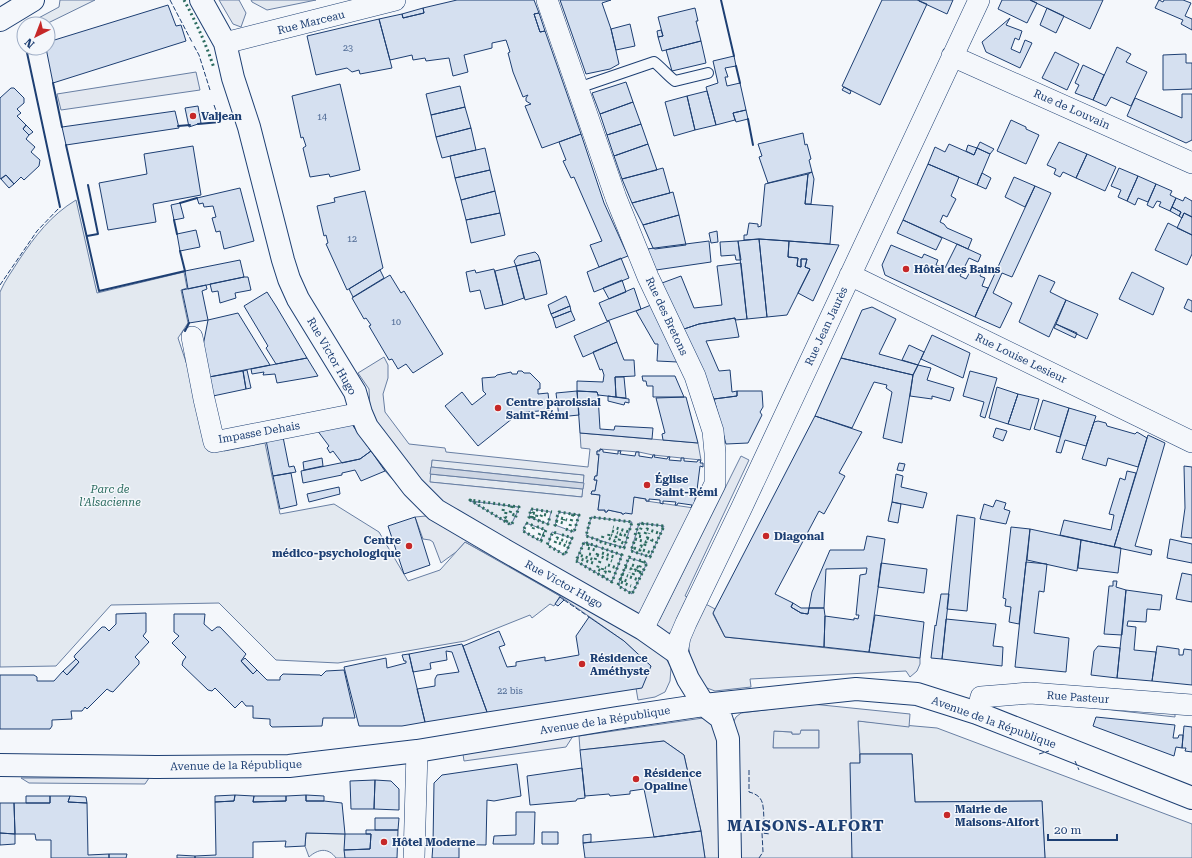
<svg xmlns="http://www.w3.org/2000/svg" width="1192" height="858" viewBox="0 0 1192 858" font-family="'Roboto Serif',serif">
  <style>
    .green { fill: #e3e9f0; stroke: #687fa3 }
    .parking { fill: #e3e8f0; stroke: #687fa3; fill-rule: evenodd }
    .water { fill: #cfd7e4; stroke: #687fa3 }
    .building { fill: #d5e0f0; stroke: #1d3f73 }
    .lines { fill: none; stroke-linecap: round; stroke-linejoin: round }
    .lane-casing { stroke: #1d3f73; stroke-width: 12 }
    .street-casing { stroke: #1d3f73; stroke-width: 22 }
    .secondary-casing { stroke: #1d3f73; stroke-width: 24 }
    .primary-casing { stroke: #1d3f73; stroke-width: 24 }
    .lane { stroke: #f4f7fb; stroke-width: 10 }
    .street { stroke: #f4f7fb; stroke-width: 21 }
    .secondary { stroke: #f4f7fb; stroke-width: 22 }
    .primary { stroke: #f4f7fb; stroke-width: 22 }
    .hedge { stroke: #2c6c60; stroke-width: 3; stroke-dasharray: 2 3; stroke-linecap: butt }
    .fence { stroke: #1d3f73; stroke-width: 1; stroke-dasharray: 5 2; stroke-linecap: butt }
    .wall { stroke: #1d3f73; stroke-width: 2 }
    .poi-dot { fill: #c62828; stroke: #f4f7fb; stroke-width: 1.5 }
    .labels { text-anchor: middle; stroke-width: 3; stroke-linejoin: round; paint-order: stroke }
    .number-label { font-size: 9px; fill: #4b6792 }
    .street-label { font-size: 11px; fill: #1d3f73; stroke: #f4f7fb }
    .poi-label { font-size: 11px; font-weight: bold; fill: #1d3f73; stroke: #f4f7fb; text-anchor: start }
    .park-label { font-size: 11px; font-style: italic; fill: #2c6c60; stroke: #f4f7fb }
    .district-label { font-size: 15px; font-weight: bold; letter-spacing: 1px; fill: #1d3f73; stroke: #f4f7fb }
  </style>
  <rect width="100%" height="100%" fill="#f4f7fb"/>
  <path class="green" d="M60 0H95L46 24H34L33 21 59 7Z
    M251 0H316L267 10 252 2Z
    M76 200 97 293 184 272 187 288 181 290 188 323 178 338 201 407 224 451 265 443 280 514 334 504 379 532 408 581 440 570 465 542 560 596 554 606 550 604 532 618 530 615 465 641 338 663 276 660 219 603 111 605 56 666 0 667V292C5 280 13 270 19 260 35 236 51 215 76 200Z
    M432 459 584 475V483L431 467Z
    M430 474 583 489 582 497 429 482Z
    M470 501 519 507 517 513 511 525Z
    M591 517 632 522 624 548 586 536Z
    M639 523 664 526 650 557 631 551Z
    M584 542 622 555 612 582 576 561Z
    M629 557 647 563 632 594 618 585Z
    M858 721 937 728 1192 824V858H1045L1042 801 915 802 912 754H860Z
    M801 730H819V748H773V731L792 732V734H799Z
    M306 833 345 834V858H336C328 847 318 849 309 857L305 846Z"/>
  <path class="parking" d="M219 0H239L246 13 241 27 233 24Z
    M196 72 200 90 61 110 57 94Z
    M384 357 388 365V378L383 394 385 412 409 444 445 448 446 452 588 467 590 449 581 448 580 433 698 443 701 460 653 455 639 452 600 449V451H597V454H599L597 476H595L594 480H597L595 491H592L591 494 600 495 598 510H605V512H607L608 510 622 513V514H624L634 497 646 499V501L694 508 642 616 445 508 378 431 370 409 369 389 358 373ZM432 460 584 475 582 497 430 482ZM471 501 519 507 517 513 511 525ZM531 509 551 512 548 524 529 517ZM559 512 579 515 574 532 555 525ZM591 517 632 522 624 548 586 536ZM526 523 545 530 540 541 523 531ZM639 523 664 526 650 557 631 551ZM552 532 572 538 565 555 548 545ZM584 542 622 555 612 582 576 561ZM629 558 647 563 632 594 618 585Z
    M351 419 405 486 662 650 671 668 670 681 665 692 655 697 638 700 636 688 651 666 624 641 560 596 500 561 465 542 456 552 441 563 433 542 430 540 423 539 415 517 426 516 385 471 351 423Z
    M741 456 749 460 685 596 690 598 672 632 667 634 656 628 655 619 659 621Z
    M702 602 715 609 713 614 725 637 920 658V664L917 671 910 677 906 671 750 679 751 687 715 691 707 688 701 682 691 664 689 649 688 638Z
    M812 704 910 714 909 727 858 721 860 763 852 858H736L732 725 736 717 741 713ZM801 730H819V748H773L774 731 792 732V734H800Z
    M1094 708 1175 711V717Z
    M703 718 717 727 723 858H705L701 831 684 755 664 741 580 750 579 736Z
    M573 736 566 747 464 761 463 754Z
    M21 778H149L145 784 29 783Z"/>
  <path class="water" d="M431 467 584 483 583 489 430 474Z"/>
  <path class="building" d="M457 0H534L539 13 534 14 540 32 545 31 581 134 542 148 525 106 531 104 526 101V98L528 95 523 97 513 72 508 53 510 52 506 40 492 43V48L464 55 468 72 453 76 449 58 426 61 425 58 413 60 412 55 390 60 379 19 402 14 403 18 424 13 423 8Z
    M560 0H611L602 3 611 29 619 64 610 69 586 74Z
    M882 0H917L927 4 880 105 842 86Z
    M919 0H953L947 14 919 1Z
    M1002 0H1030L1037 3 1027 23 998 9Z
    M1030 0H1103L1090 29Z
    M1159 0 1163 2 1164 0H1183L1191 3 1185 16 1192 19V30L1181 24 1183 20 1155 8Z
    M168 5 176 26 181 25 186 41 53 83 46 48H48V42Z
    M423 8 424 13 403 18 402 14Z
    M695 8 698 21H696L701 41 662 51 658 37 663 36 658 17Z
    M1047 8 1064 16 1056 33 1040 25Z
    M539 13 545 31 540 32 534 14Z
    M1010 18 1006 25 1022 31 1019 40 1015 38 1011 49 1020 53 1025 40 1032 43 1020 68 986 52 982 42Z
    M379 19 392 68 360 74 359 70 352 72 347 68 316 75 307 36Z
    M630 24 635 46 616 50 611 29Z
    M661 30 663 36 658 37 657 31Z
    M701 41 706 63 672 71 666 50Z
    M1117 47 1131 54 1126 62 1147 72 1131 106 1111 97 1106 106 1093 100Z
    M1055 52 1079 64 1067 90 1042 78Z
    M1186 54V63H1192V89L1163 90V55Z
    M734 56 736 66 725 68 728 77H725L727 86 740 83 746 110 733 113 735 120 716 125 706 87 718 83 713 61Z
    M1083 65 1104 75 1093 100 1075 93 1079 85 1075 83Z
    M626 82 633 102 600 114 592 93Z
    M340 84 360 170 330 177 329 174 310 177 303 148 306 146 303 137 301 138 292 96Z
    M460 86 465 107 431 115 426 94Z
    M844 87 851 91 850 94 842 90Z
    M11 88H14L24 98V103L17 109 21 113 17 116 26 125 23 129 29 135 26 139 35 147 31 152 40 160 39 166 24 180 21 177 14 184 6 175 0 179V98Z
    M707 91 716 125 695 130 687 96Z
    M1182 94H1192V140L1186 143 1127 116 1135 98 1182 118Z
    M687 96 695 130 674 136 665 102Z
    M633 102 641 124 607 135 600 114Z
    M198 106 201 123 189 127 185 108Z
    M465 107 471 128 436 137 431 115Z
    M746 110 748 119 736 122 733 113Z
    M175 111 179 128 66 145 62 127Z
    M1011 120 1026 127V129L1039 135 1026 164 997 151Z
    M641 124 648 144 614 156 607 135Z
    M26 125 33 132 29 135 23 129Z
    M471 128 476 150 442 158 436 137Z
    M803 133 805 145 807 144 811 159 809 160 812 172 768 183 759 157 762 156 758 144Z
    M581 134 604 203 628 256 599 267 590 245 602 241 574 177 571 178 563 161 566 160 559 142Z
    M980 142 994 149 990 154 977 148Z
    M1059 142 1087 154 1076 178 1063 172 1060 177 1054 174 1056 169 1047 165Z
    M648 144 657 170 622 179 614 156Z
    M949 144 974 155 977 148 990 154 977 185 928 164 935 147 945 152Z
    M968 145 977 148 974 155 966 151Z
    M193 146 201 195 153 204 156 222 108 230 99 183 147 174 144 154Z
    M485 148 490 170 455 178 450 156Z
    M1087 154 1116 167 1105 191 1076 178Z
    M928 164 959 177 951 196 956 199 947 217 943 215 940 222 944 224 947 228 972 239 968 249 903 220Z
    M663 168 670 193 632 203 622 179Z
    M1119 168 1138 176 1127 201 1118 197 1121 190 1111 186Z
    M490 170 495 191 461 200 455 178Z
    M812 172 814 179 811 204H805L808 174Z
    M982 173 991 178 986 189 977 185Z
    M808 174 805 204 833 206 830 244 759 239 744 240V235H747L749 223 758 224V227L761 226 765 184Z
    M6 175 14 184 9 188 1 179Z
    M1138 176 1156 184 1148 202 1138 198 1135 205 1127 201Z
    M1014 177 1035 186 1025 207 1005 197Z
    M1156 184 1172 191 1170 195 1176 198 1170 211 1159 206 1161 202 1157 201 1153 208 1147 205Z
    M1035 186 1051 193 1012 277 1002 273 993 293 1012 303 1000 328 975 317Z
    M240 188 254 241 224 249 220 231 216 232 212 218 216 217 213 206 204 207 203 203 199 204 197 198Z
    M365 191 383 268 347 290 326 244 328 243 326 235 324 236 317 206 335 202 334 198Z
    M495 191 500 213 466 220 461 200Z
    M673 192 679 215 643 225 632 203Z
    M1185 197 1192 201V217L1184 213 1182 218 1179 216 1181 212 1172 207 1176 198 1183 201Z
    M180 203 184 218 174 220 171 205Z
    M1172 207 1181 212 1179 216 1170 211Z
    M500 213 505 235 471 243 466 220Z
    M1184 213 1192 217V235L1177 228Z
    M679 215 686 245 655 249 653 248 643 225Z
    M903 220 942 238 936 250 897 233Z
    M1168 223 1192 235V254L1187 265 1155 250Z
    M196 230 200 247 180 251 177 234Z
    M717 231 718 242 711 243 709 233Z
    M759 239 789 241 788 257 798 258 797 266 801 267V259H807L805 267 810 269 787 315 767 317Z
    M759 239 767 317 747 319 738 241Z
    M709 241 711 262 656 270 647 249Z
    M738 241 741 260H736L735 255 721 256 720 242Z
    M789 241 839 245 813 301 798 293 810 269 805 267 807 259H801V267L797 266 798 258 788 257Z
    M957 244 981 255 978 262 969 258 960 276 966 279 972 268 981 273 980 276 985 278 982 286 988 288 975 317 885 275 882 265 891 245 922 258 924 254 938 260 936 265 945 268Z
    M535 252 538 255 540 260 516 266 514 261 518 256Z
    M621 258 629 278 594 292 587 272Z
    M240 260 244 277 188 289 185 271Z
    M540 260 547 294 525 300 516 266Z
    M741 263 747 319 735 320V318L699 324 681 330 662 283 681 276 694 308 722 305 717 266Z
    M516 266 524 298 503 305 495 271Z
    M494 269 503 305 485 309 480 290 470 292 466 272 475 270 476 273Z
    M380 270 384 278 353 297 349 289Z
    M1132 272 1164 288 1153 315 1119 299Z
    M390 275 401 293 404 291 443 354 413 373 406 364 398 369 392 359 389 360 369 326 371 325 366 318 364 319 352 298Z
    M1039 275 1055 282 1050 292 1066 300 1049 337 1019 322Z
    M244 277H248L251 290 235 293 236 298 220 303 218 291 212 292 210 284Z
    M622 280 626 292 609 299 603 288Z
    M206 285 207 289 202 291 208 320 189 323 182 290Z
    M634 288 641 309 607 321 599 303Z
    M267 292 276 306 307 358 276 364 266 348 268 346 244 306Z
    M566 296 570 306 551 314 548 305Z
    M1188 299 1192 301V312L1184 308Z
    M1066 300 1098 314 1087 339 1056 324Z
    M651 305 678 362 657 361 658 344H655L636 311Z
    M570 306 571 311 553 318 551 314Z
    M872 307 896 319 879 354 918 365 913 375 841 358 862 310Z
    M571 311 575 320 556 328 553 318Z
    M238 313 270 365 209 377 203 346 208 320Z
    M735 318 739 337 706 341 719 371 730 370 732 392 737 391V396L714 399 703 373 681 330 699 324Z
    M609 321 617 342 583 357 574 336Z
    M1056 324 1077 333 1075 338 1054 328Z
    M932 335 970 353 963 378 921 359Z
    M617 342 624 360H634L635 376 615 377 616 397 598 395 597 392 577 391V381L603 382 604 375 602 369 600 370 593 352Z
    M909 345 924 352 918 365 902 360Z
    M307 358 318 376 277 383 275 374 263 375 264 372 252 374 251 369Z
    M841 358 913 375 902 443 883 438 892 392 886 388 887 385 874 382 852 428 815 416Z
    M918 365 931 368 927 380 954 388 950 401 932 396V399L910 396 913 375Z
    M247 370 251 388 246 389 243 371Z
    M243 371 246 389 213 396 209 377Z
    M518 371H522L524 373H530L540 383V389H538V394L548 393 550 410 516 413 512 417 513 418 478 446 445 406 462 392 472 405 486 394 483 391 482 378 495 377 497 375 511 372 512 374H517Z
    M970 371 997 378 985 418 980 416 984 402 963 396Z
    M642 376H675L684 397H653V386H647L646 381H643Z
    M615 377H624L626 398 616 397Z
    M997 387 1018 394 1008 424 989 418Z
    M577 391 597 392 598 395 600 429 614 430 615 426 653 428 652 439 580 433Z
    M577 391 579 415 559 417 556 393Z
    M737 391H762L763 407 760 412 762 415 748 443 726 444 714 399 737 396Z
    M1018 394 1039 399 1030 430 1008 424Z
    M608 396 629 399V403L625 402 624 405 608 401Z
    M686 397 698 443 663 440 662 434 665 433 656 398Z
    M1043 400 1069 408 1060 437 1034 429Z
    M1069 408 1096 416 1086 446 1065 440 1061 453 1056 452Z
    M815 416 862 432 839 473 845 476 824 514 819 511 775 594 793 603 791 607 801 613 808 614 809 608H824L825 616 824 647 725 637 713 613Z
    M1098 421 1106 423 1107 426 1135 434 1137 432 1147 438 1138 467 1108 458 1106 466 1082 459 1094 422Z
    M351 423 371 451 360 459 342 463 333 451 330 453 327 448 329 446 317 430Z
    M996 428 1007 431 1003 441 993 437Z
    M1148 435 1165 443 1135 546 1152 550 1151 555 1114 547Z
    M283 437 289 467 294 466 296 472 273 476 266 440Z
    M600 449 603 450V452L618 454V451H621L620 454 635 456 636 452H639V456L652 458 653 455H655L654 457 667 459 668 457H670L669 460 681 461V458H684V461L697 462 698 460H701L700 463H703V467L700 466 697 490H699V493L696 492 694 508H691L692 505 678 503 677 505H675L676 502 663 501V504L660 503V500L649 499V501H646V499L634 497 632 514 625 513 624 514H622V513L608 510 607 512H605V510H598L600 495 591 494 592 491H595L597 480H594L595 476H597L599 454 597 455V451H600Z
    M371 451 385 471 361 481 355 470 342 473V475L303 483 301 471 360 459Z
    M322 458 323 466 304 470 303 462Z
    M899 463 905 464 903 471 897 470Z
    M1184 466 1192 467V538L1181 537 1185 508Z
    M1127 471 1136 473 1114 547 1060 535 1064 520 1111 530 1114 515 1109 514 1120 478 1125 480Z
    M291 473 297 505 280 509 273 476Z
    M896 474 903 476 901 487 927 493 923 508 892 502Z
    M339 487 340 494 309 502 307 494Z
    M996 500 1006 503 1004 509 1010 511 1006 524 980 519 984 504 993 507Z
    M892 502 901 504 898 523 888 521Z
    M957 515 975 518 967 611 947 609Z
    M415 517 430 565 404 574 388 526Z
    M1011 527 1030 529 1019 624 1009 622 1011 607 1005 606 1006 599 1003 598Z
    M1030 529 1081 540 1077 571 1027 560Z
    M867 536 885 539 869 652 824 647 825 616 854 620V618L858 619 859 615H856L860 575 866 574 867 568 826 569 824 608H809L812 592 830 550H864Z
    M1170 539 1192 544V563L1167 558Z
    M1081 540 1121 548 1118 573 1078 568Z
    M1026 562 1047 564 1044 592 1039 591 1034 633 1069 638 1066 672 1015 667Z
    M881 563 927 569 924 593 878 587Z
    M1182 573 1192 575V602L1176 599Z
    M1113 581H1117L1116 587 1126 590 1122 635 1104 634 1109 586H1113Z
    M1126 590 1162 595 1160 610 1147 609 1146 622 1128 621 1127 626 1136 627 1134 650 1156 652 1152 681 1117 678Z
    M941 594H949L942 659 931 658 935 625 936 626Z
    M560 597 564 600 558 606 555 604Z
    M793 603 801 608H809L808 614 801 613 791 607Z
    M146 613V632L143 636 149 642 135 657 139 661V664L113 692 110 691 107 689 87 709 85 707 82 711H71L72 719 52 720V726L50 729H0V675H34L37 677V681H54L63 671 67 675 79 662 74 657 75 655 102 627H105L109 631 116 624V614Z
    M174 614H205L204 624 212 631 217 627H220L246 654 241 661 253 674 257 670 267 680H280V677L283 674 320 675 321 676 326 671 344 670 355 718H323L322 726 272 727 270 725V719L253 718V706H246L242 701 235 708 215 688 212 691 208 690 182 665 183 661 186 657 172 643 179 636 174 632Z
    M875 615 924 622 920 658 869 652Z
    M589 617 624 641 651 666 642 688 487 712 463 646 499 631 505 645 499 647 507 667 516 666V662L545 657V661L579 655 576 636Z
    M946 619 996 624 993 646 1003 647 1002 666 942 659Z
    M462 644 487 712 425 722 417 689 435 686V679L437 675 459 672 452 652 446 651 447 660 430 663 431 669 413 672 409 654Z
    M1098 646 1120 648 1117 678 1091 675 1094 651Z
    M1157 646 1179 649V655H1183L1184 649 1192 650V685L1152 681Z
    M409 654 425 722 402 726H359L344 667 386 658 387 668 406 663V661H404L402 655Z
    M245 658 257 670 253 674 241 661Z
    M76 659 79 662 67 675 63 671Z
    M1096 717 1175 725 1173 738H1178L1179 735H1183L1182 748 1176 747 1174 756 1093 726Z
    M1184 726 1192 727V752L1185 751 1186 748H1182Z
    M664 741 684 755 701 831 654 837 644 789 630 791V794L610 796 609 794 585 796 580 750Z
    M860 754H912L915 802 1042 801 1045 858H852L850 763H860Z
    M517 764 521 796 494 801 487 800 486 845 433 844 434 783 442 775Z
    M582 768 585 798 577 799 576 801 530 805 527 776Z
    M375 780 391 781 399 789V810L374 809Z
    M375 780 374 809H351L350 781Z
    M235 795 254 796 253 802 286 801V796L306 795V801H324L342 803 345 834 306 833 305 846 285 847 286 841 253 842V858H195V856L216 855 215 802 234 801Z
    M235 795 234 801 215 802V796Z
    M306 795 324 796V801H306Z
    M26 796H50V803H26Z
    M50 796H70L68 802 87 803 88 855 109 854V858H51V840H36L35 834H15L14 803H50Z
    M70 796 86 797 87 803 68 802Z
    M254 796H286V801L253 802Z
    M0 803H14L15 834 0 833Z
    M516 812H535L534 844H493L494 836 516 835Z
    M375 818H399L398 830H375Z
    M366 830H398L397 858H345L344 850 370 849 371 834H366Z
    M701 831 705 858H585L583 843 654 837Z
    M542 832H558V844H542Z
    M0 833 15 834V844L0 845Z
    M345 834H371L370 849 344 850Z
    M591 834V842L583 843V835Z
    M433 844 459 845V858H432Z
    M109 854H127L126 858H109Z
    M177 855 195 856V858H177Z"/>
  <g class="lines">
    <g class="lane-casing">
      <path id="lane" d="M578 88 654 62C662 68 667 75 675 81L708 73"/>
    </g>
    <g class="street-casing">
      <path id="street" d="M547 0 616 198 648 277 695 376 713 431 715 453V484L643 629
        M225 43 395 0
        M952 56 1192 163
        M850 275 1192 442
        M192 337 204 399 214 442 361 413
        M677 653 680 637 686 623 741 509 979 0
        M977 713 981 697 1030 693 1192 705
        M414 858 417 751"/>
    </g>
    <g class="secondary-casing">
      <path id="secondary" d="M201 0 225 43 233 78 249 127 283 260 289 279 298 299 355 392 361 413 367 427 413 487 436 510 448 517 506 551 643 629 677 653 688 679 704 705 721 718 728 739 730 858
        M0 765 156 767 289 766 417 751 617 718 704 705 856 689 917 694 977 713 1192 798"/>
    </g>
    <g class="primary-casing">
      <path id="primary" d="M0 20 33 0"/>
    </g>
    <use href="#lane" class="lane"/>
    <use href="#street" class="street"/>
    <use href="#secondary" class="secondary"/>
    <use href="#primary" class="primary"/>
    <path class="hedge" d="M184 0C196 22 206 44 214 68
      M512 506 510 513 516 516
      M503 511 504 505
      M506 512 505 517 508 519 506 522
      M546 515 542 514 539 521 548 524 550 516
      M557 517 559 512 579 515 574 532 563 528
      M532 518 533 513 537 514 536 519 529 517 531 509 552 512
      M561 518 567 520
      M557 520 555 525 559 527
      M556 521 563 523 564 519
      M513 522 511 525 470 500 519 507 515 519
      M526 523 534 526 533 529
      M643 523 638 536 644 537
      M570 526 573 514
      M525 527 523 531 541 541 546 530 538 527 537 529
      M612 531 618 533
      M556 533 553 532 547 545 565 555 572 538 560 534
      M609 534 608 538 615 541 616 537 611 535
      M645 534 647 529 661 534
      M539 535 540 533 544 534
      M635 535 639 523 664 526 650 557 641 554
      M603 536 601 542 624 548 628 536 621 534 619 541 625 544
      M647 538 652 540 650 544
      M598 540 586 536 591 517 632 522 629 532 613 527
      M555 543 557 538 567 542
      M559 543 569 547
      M588 544 587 548 595 550 596 546 584 542 579 555 595 560 598 552
      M634 548 640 550 641 546 644 547 646 542
      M643 550 652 553
      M602 553 614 557
      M638 553 631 551 635 539 646 542 649 533
      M589 554 594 555
      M597 555 612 561
      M600 561 597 569 602 571 603 567 606 568
      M593 563 577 558 576 561 612 582 622 555 599 547
      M608 565 617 568
      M632 565 640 568
      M625 567 631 569 630 573
      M638 572 642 561
      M622 574 628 576
      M633 575 635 570 642 573
      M603 577 605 572 609 573 610 570
      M630 577 639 580
      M620 578 629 582
      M621 582 631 586
      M618 585 629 557 635 560
      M620 587 632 594 647 563 639 560"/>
    <path class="fence" d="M170 0 192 42
      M194 46 199 55 210 90
      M214 105 220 122
      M0 285 37 231 60 207
      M564 600 589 617
      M1039 754 1049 751
      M1075 761 1079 770
      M749 770V792C765 796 763 806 764 820L770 821
      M759 858 763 852 762 833 770 834"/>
    <path class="wall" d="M721 0 734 56
      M26 48 60 207
      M736 66 740 83
      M53 83 62 127
      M748 119 753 145
      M198 124 220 122
      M178 126 190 125
      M66 145 99 291 185 271 180 251
      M180 203 197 198
      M174 220 177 234
      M87 236 98 234 88 185
      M185 331 189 323"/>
  </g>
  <g class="poi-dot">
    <circle cx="193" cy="116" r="4"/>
    <circle cx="906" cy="269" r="4"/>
    <circle cx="498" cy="408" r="4"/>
    <circle cx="647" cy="485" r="4"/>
    <circle cx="766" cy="536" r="4"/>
    <circle cx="409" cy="546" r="4"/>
    <circle cx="582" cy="664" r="4"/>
    <circle cx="636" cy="779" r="4"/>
    <circle cx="947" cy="815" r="4"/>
    <circle cx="384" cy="842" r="4"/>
  </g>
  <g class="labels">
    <g class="number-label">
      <text x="348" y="51">23</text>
      <text x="322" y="120">14</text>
      <text x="352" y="242">12</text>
      <text x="396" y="325">10</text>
      <text x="510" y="694">22 bis</text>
    </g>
    <g class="street-label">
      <text transform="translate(311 22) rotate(-14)" y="4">Rue Marceau</text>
      <text transform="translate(1072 109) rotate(24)" y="4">Rue de Louvain</text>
      <text transform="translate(667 316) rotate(65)" y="4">Rue des Bretons</text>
      <text transform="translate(826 326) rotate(-65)" y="4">Rue Jean Jaurès</text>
      <text transform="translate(332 356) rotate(60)" y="4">Rue Victor Hugo</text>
      <text transform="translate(1021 358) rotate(26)" y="4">Rue Louise Lesieur</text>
      <text transform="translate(259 432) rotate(-10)" y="4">Impasse Dehais</text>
      <text transform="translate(564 584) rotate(29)" y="4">Rue Victor Hugo</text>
      <text transform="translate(1078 697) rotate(4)" y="4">Rue Pasteur</text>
      <text transform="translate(605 720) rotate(-9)" y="4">Avenue de la République</text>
      <text transform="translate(994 722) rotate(20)" y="4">Avenue de la République</text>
      <text transform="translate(236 765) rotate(-1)" y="4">Avenue de la République</text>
    </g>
    <g class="poi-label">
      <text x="201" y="120">Valjean</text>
      <text x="914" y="273">Hôtel des Bains</text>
      <text x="506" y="406">Centre paroissial<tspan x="506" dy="13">Saint-Rémi</tspan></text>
      <text x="655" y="483">Église<tspan x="655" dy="13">Saint-Rémi</tspan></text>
      <text x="774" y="540">Diagonal</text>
      <text x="401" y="544" text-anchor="end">Centre<tspan x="401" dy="13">médico-psychologique</tspan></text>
      <text x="590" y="662">Résidence<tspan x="590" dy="13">Améthyste</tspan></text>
      <text x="644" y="777">Résidence<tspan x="644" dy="13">Opaline</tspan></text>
      <text x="955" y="813">Mairie de<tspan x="955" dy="13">Maisons-Alfort</tspan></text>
      <text x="392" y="846">Hôtel Moderne</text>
    </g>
    <g class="park-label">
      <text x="110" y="493">Parc de<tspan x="110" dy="13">l'Alsacienne</tspan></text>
    </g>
    <g class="district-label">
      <text x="806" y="831">MAISONS-ALFORT</text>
    </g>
  </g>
  <g transform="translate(36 36) rotate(222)"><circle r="19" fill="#f4f7fb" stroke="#9eadc5"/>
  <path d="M0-3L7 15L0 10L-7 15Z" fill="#c62828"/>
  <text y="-6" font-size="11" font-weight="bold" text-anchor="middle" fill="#1d3f73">N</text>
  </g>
  <path d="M1048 834v6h69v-6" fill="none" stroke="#1d3f73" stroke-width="2"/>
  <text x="1054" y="834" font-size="12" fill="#1d3f73" stroke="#f4f7fb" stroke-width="3" paint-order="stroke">20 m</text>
</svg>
